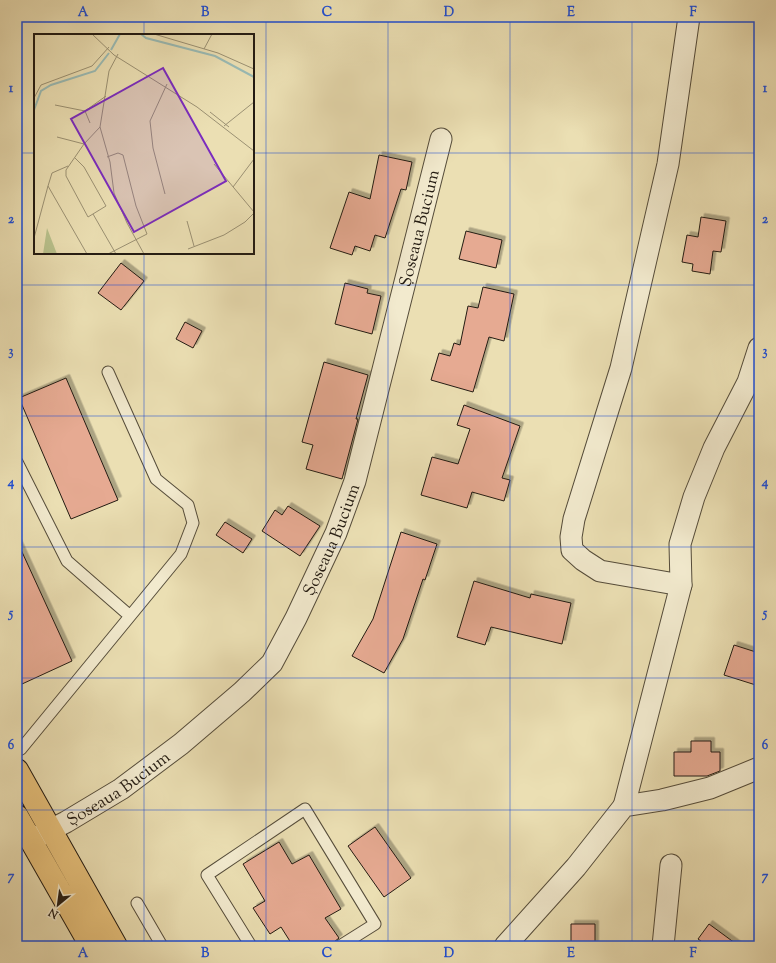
<svg xmlns="http://www.w3.org/2000/svg" width="776" height="963" viewBox="0 0 776 963" font-family="'Sorts Mill Goudy',serif">
  <style>
    .building { fill: #e6aa92; stroke: #231b12; filter: url(#shadow) }
    .lines { fill: none; stroke-linecap: round; stroke-linejoin: round }
    .lane-casing { stroke: #554c3a; stroke-width: 13 }
    .street-casing { stroke: #554c3a; stroke-width: 23 }
    .primary-casing { stroke: #231b12; stroke-width: 24 }
    .lane { stroke: #f2eace; stroke-width: 11 }
    .street { stroke: #f2eace; stroke-width: 21 }
    .primary { stroke: #e6c07a; stroke-width: 22 }
    .grid { fill: none; stroke: #1d4ed8; stroke-width: 1; stroke-opacity: 0.55 }
    .labels { text-anchor: middle; stroke-width: 4; stroke-linejoin: round; paint-order: stroke }
    .street-label { font-size: 17px; fill: #231b12; stroke: #f2eace }
    .inset-river { fill: none; stroke: #9abbb5; stroke-width: 2 }
    .inset-road { fill: none; stroke: #9b9173; stroke-width: 1 }
    .view { fill: #7b2cbf; fill-opacity: 0.15; stroke: #7b2cbf; stroke-width: 2 }
    .inset-edge { fill: none; stroke: #231b12; stroke-width: 2 }
    .neatline { fill: none; stroke: #1d4ed8; stroke-width: 1.5 }
    .grid-label { font-size: 13px; text-anchor: middle; font-weight: bold; fill: #1d4ed8 }
  </style>
  <defs>
    <filter id="shadow"><feDropShadow dx="3.5" dy="-3.5" stdDeviation="0" flood-color="#0004"/></filter>
  </defs>
  <rect width="100%" height="100%" fill="#ebdfb3"/>
  <filter id="stains"><feTurbulence type="fractalNoise" baseFrequency=".005" numOctaves="4"/><feColorMatrix values="0 0 0 0 .2 0 0 0 0 .09 0 0 0 0 .02 0 0 0 .5 -.17"/></filter>
  <radialGradient id="worn" r=".72"><stop offset=".6" stop-color="#630" stop-opacity="0"/><stop offset="1" stop-color="#630" stop-opacity=".3"/></radialGradient>
  <path class="building" d="M379 155 412 162 406 190 401 189 385 238 375 235 370 251 355 246 352 255 330 248 349 192 370 199Z
    M701 217 726 221 721 252 713 251 710 274 692 271 693 264 682 262 687 235 698 237Z
    M466 231 502 240 496 268 459 259Z
    M121 263 144 281 121 310 98 293Z
    M345 283 368 289 367 293 381 296 372 334 335 324Z
    M483 287 514 294 504 341 489 337 473 392 431 380 439 353 450 356 454 343 460 345 468 306 478 308Z
    M185 322 202 331 193 348 176 339Z
    M324 362 368 375 356 419H358L342 479 306 469 313 445 302 442Z
    M66 378 118 500 71 519 19 398Z
    M464 405 520 426 502 478 510 480 504 501 472 492 467 508 421 495 432 457 458 464 470 429 457 425Z
    M288 506 320 526 300 556 262 531 275 510 282 515Z
    M225 522 252 539 243 553 216 535Z
    M401 532 437 544 425 580 423 579 403 639 384 673 352 656 373 619Z
    M17 541 72 661 22 684 17 673Z
    M474 581 530 598 531 594 571 603 562 644 491 627 485 645 457 637Z
    M734 645 759 653V686L724 675Z
    M691 741H711V752H720V771L707 776H674V752H691Z
    M375 827 411 878 384 897 348 846Z
    M279 842 292 864 309 855 341 909 325 918 339 938 334 942 333 946H293L281 927 270 934 253 908 265 901 243 864Z
    M571 924H595V946H571Z
    M709 924 739 946H708L698 939Z"/>
  <g class="lines">
    <g class="lane-casing">
      <path id="lane" d="M17 462 67 561 130 616
        M17 751 21 749 181 554 193 523 188 505 156 479 108 372
        M137 903 162 946
        M251 946 207 875 305 809 375 924 340 946"/>
    </g>
    <g class="street-casing">
      <g id="street">
        <path d="M681 585 600 571 583 560 572 550 571 537 574 519 621 368 668 164 689 17"/>
        <path d="M624 806 681 585 680 544 694 497 714 448 748 382 759 348"/>
        <path id="s1" d="M35 838 66 822 121 789 181 744 242 692 272 663 296 618 336 533 355 481 441 139"/>
        <path d="M505 946 576 867 624 806 662 800 710 788 759 768"/>
        <path d="M663 946 671 865"/>
      </g>
    </g>
    <g class="primary-casing">
      <path id="primary" d="M17 770 116 946
        M17 816 91 946"/>
    </g>
    <use href="#lane" class="lane"/>
    <use href="#street" class="street"/>
    <use href="#primary" class="primary"/>
  </g>
  <path class="grid" d="M144 17V35M266 17V946M388 17V946M510 17V946M632 17V946M17 153H35M253 153H759M144 253V946M17 285H759M17 416H759M17 547H759M17 678H759M17 810H759"/>
  <g class="labels">
    <g class="street-label">
      <text dy="6" stroke="none"><textPath href="#s1" startOffset="757">Șoseaua Bucium</textPath></text>
      <text dy="6" stroke="none"><textPath href="#s1" startOffset="433">Șoseaua Bucium</textPath></text>
      <text dy="6" stroke="none"><textPath href="#s1" startOffset="97">Șoseaua Bucium</textPath></text>
    </g>
  </g>
  <g transform="translate(34 34)">
    <rect width="220" height="220" fill="#ebdfb3"/>
    <path d="M13 194 23 220H9Z" fill="#b8c18c"/>
    <path class="inset-river" d="M107 0 112 4 181 22 220 43M77 16 86 0M0 76 7 57 17 51 61 37 75 19"/>
    <path class="inset-road" d="M58 0 80 21 163 73 220 117M120 0 184 19 220 35M170 15 178 0M0 64 7 51 58 32 75 13M21 71 51 77 72 62M51 77 56 89M176 78 195 93M190 92 220 68M66 93 76 128 80 159 93 189 110 220M23 103 50 110M73 123 84 119 89 121 102 172 113 200 74 220M41 124 50 133 72 172 54 183 32 142V136L50 110 66 93 75 37 84 20M180 130 220 178M34 132 18 139 14 152 53 220M199 153 220 125M131 160 119 114 116 87 133 50M59 180 82 220M153 187 160 212M0 204 14 152M154 215 190 201 211 188 220 179"/>
    <path class="view" d="M129 34 192 147 100 198 37 85Z"/>
    <rect width="220" height="220" class="inset-edge"/>
  </g>
  <rect width="776" height="963" fill="none" stroke="#ebdfb3" stroke-width="44"/>
  <g transform="translate(58 905) rotate(209)" stroke="#f2eace" stroke-width="3" paint-order="stroke">
  <path d="M0-3L7 15L0 10L-7 15Z" fill="#231b12"/>
  <text y="-6" font-size="11" font-weight="bold" text-anchor="middle" fill="#231b12">N</text>
  </g>
  <rect x="22" y="22" width="732" height="919" class="neatline"/>
  <g class="grid-label">
    <text x="83" y="16">A</text>
    <text x="205" y="16">B</text>
    <text x="327" y="16">C</text>
    <text x="449" y="16">D</text>
    <text x="571" y="16">E</text>
    <text x="693" y="16">F</text>
    <text x="11" y="92">1</text>
    <text x="765" y="92">1</text>
    <text x="11" y="223">2</text>
    <text x="765" y="223">2</text>
    <text x="11" y="355">3</text>
    <text x="765" y="355">3</text>
    <text x="11" y="486">4</text>
    <text x="765" y="486">4</text>
    <text x="11" y="617">5</text>
    <text x="765" y="617">5</text>
    <text x="11" y="749">6</text>
    <text x="765" y="749">6</text>
    <text x="11" y="880">7</text>
    <text x="765" y="880">7</text>
    <text x="83" y="957">A</text>
    <text x="205" y="957">B</text>
    <text x="327" y="957">C</text>
    <text x="449" y="957">D</text>
    <text x="571" y="957">E</text>
    <text x="693" y="957">F</text>
  </g>
  <rect width="100%" height="100%" filter="url(#stains)"/>
  <rect width="100%" height="100%" fill="url(#worn)"/>
</svg>
